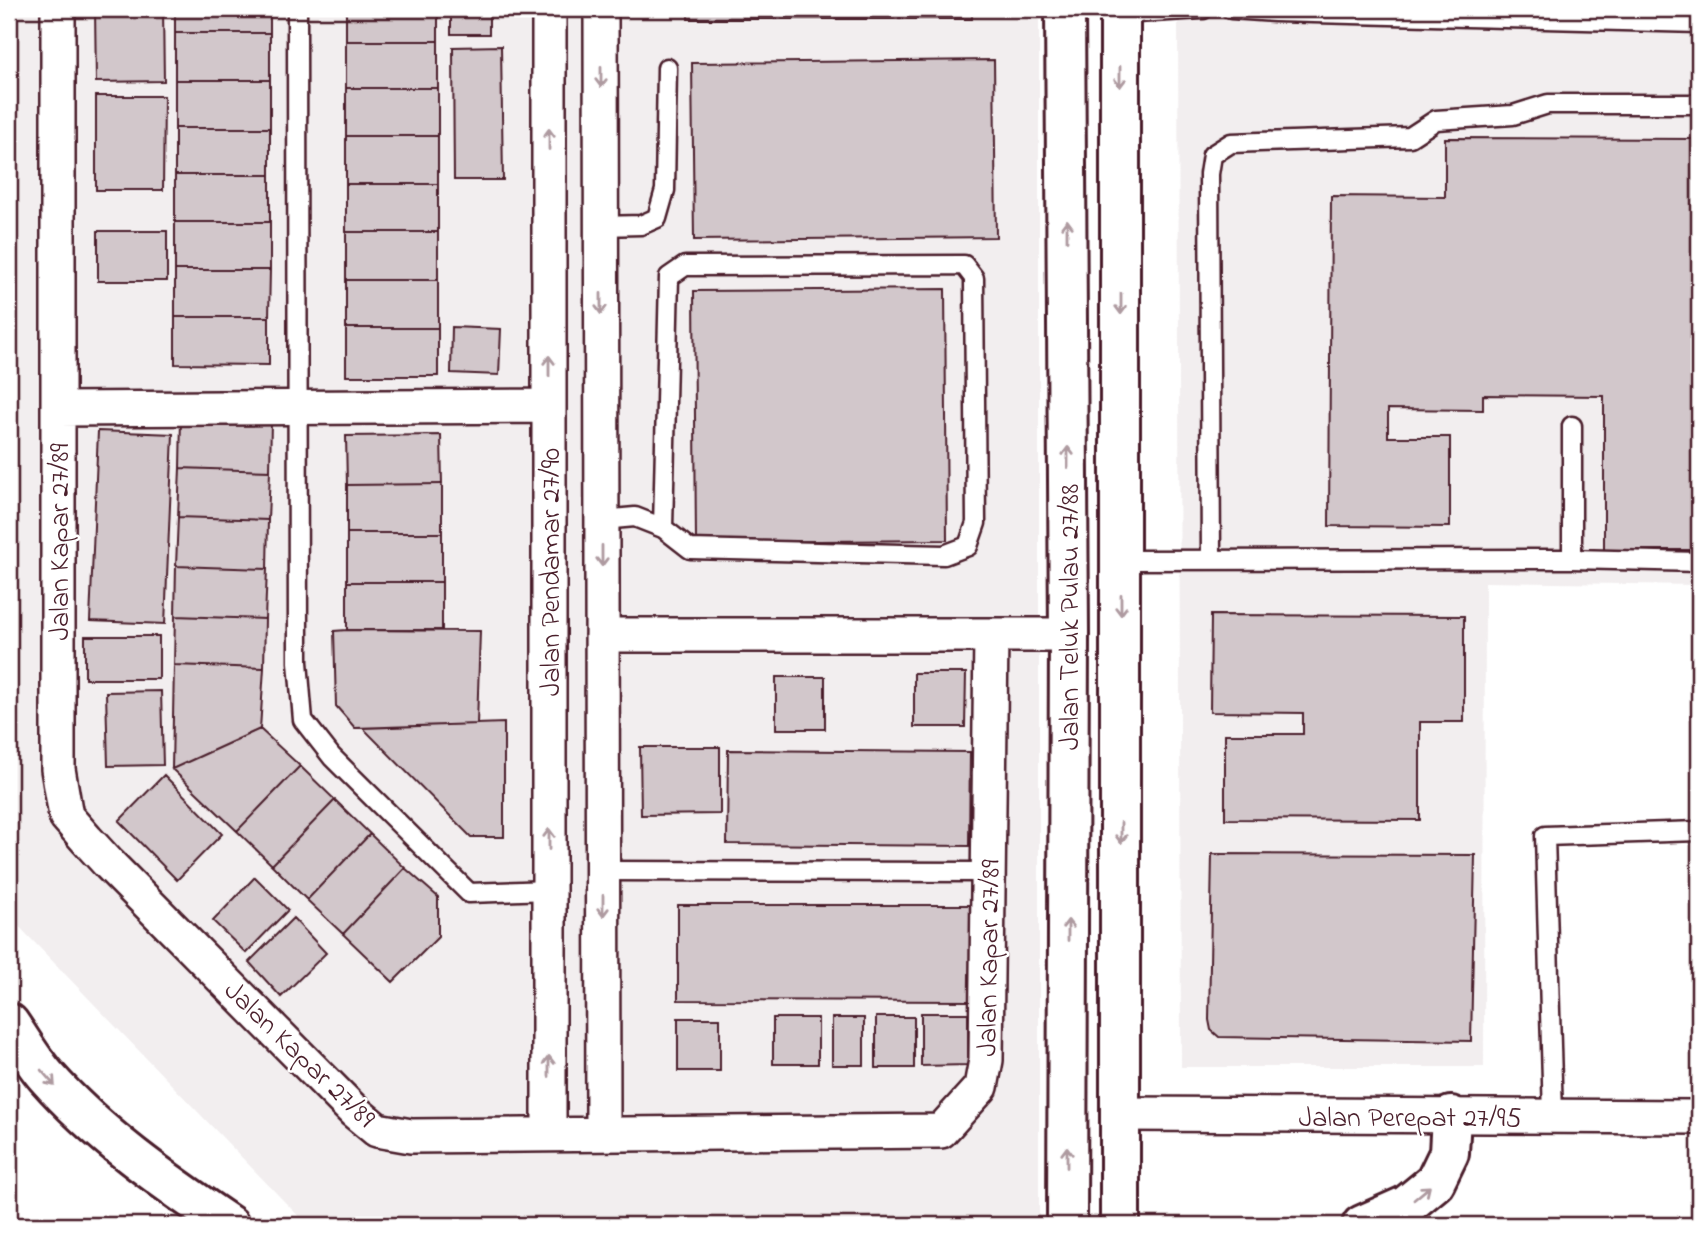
<svg xmlns="http://www.w3.org/2000/svg" width="1708" height="1234" viewBox="0 0 1708 1234" font-family="'Indie Flower',sans-serif">
  <style>
    .built { fill: #f2eeef }
    .building { fill: #d2c7cb; stroke: #4a1f2b; stroke-width: 2 }
    .lines { fill: none; stroke-linecap: round; stroke-linejoin: round }
    .service-casing { stroke: #4a1f2b; stroke-width: 23 }
    .minor-casing { stroke: #4a1f2b; stroke-width: 38 }
    .tertiary-casing { stroke: #4a1f2b; stroke-width: 44 }
    .primary-casing { stroke: #4a1f2b; stroke-width: 44 }
    .service { stroke: #fff; stroke-width: 18 }
    .minor { stroke: #fff; stroke-width: 33 }
    .tertiary { stroke: #fff; stroke-width: 38 }
    .primary { stroke: #fff; stroke-width: 38 }
    .oneway { stroke: #ae9aa0 }
    .labels { text-anchor: middle; stroke-width: 5; stroke-linejoin: round; paint-order: stroke }
    .street-label { font-size: 28px; fill: #4a1f2b; stroke: #fff }
  </style>
  <rect width="100%" height="100%" fill="#fff"/>
  <filter id="ink" filterUnits="userSpaceOnUse"><feTurbulence type="fractalNoise" baseFrequency=".0143" numOctaves="2"/><feDisplacementMap in="SourceGraphic" scale="14" xChannelSelector="R" yChannelSelector="G"/><feConvolveMatrix kernelMatrix="1 2 1 2 8 2 1 2 1" color-interpolation-filters="sRGB"/></filter>
  <g filter="url(#ink)">
    <path class="built" d="M9 9H1039V1221L873 1225H307L9 916Z
      M1178 9H1699V585L1485 582 1484 1067H1181Z"/>
    <path class="building" d="M95 9H163L164 81 96 82Z
      M175 9H270V33H175Z
      M346 9H438V41H346Z
      M451 9H489V34H451Z
      M688 9H972V19H688Z
      M1357 9H1699V10Z
      M175 33H270V80H175Z
      M346 41H438V88H346Z
      M501 46 503 180H454L453 47Z
      M994 60 996 237 694 240 692 63Z
      M175 80H270V128H175Z
      M346 88H438V136H346Z
      M96 96H164L163 190H96Z
      M175 128H270V175H175Z
      M346 136H438V184H346Z
      M1445 138 1699 139V550H1604V396L1483 395V410L1388 409V437H1450V527L1329 526 1331 196 1445 197Z
      M175 175H270V222H175Z
      M346 184H438V232H346Z
      M175 222H270V270H175Z
      M98 231H167V281H98Z
      M346 232H438V280H346Z
      M175 270H270L269 317H175Z
      M346 280H438V328H346Z
      M945 289 947 540 696 542 694 291Z
      M175 317H269V365L175 364Z
      M452 327 501 329 499 375 451 373Z
      M346 328H438V376H346Z
      M181 418 271 421 270 471 180 468Z
      M98 431 173 434 165 624 90 621Z
      M441 435 442 484 347 485 346 436Z
      M180 468 270 471 268 520 178 517Z
      M442 484V533H347V485Z
      M178 517 268 520 267 569 176 566Z
      M347 533H442V582H347Z
      M176 566 267 569 265 619 175 616Z
      M347 582H442V630H347Z
      M1211 615 1464 616V722H1420V820L1225 819V734H1303V713L1210 712Z
      M175 616 265 619 264 668 174 665Z
      M347 630 480 631 477 724 355 728 336 706 334 631Z
      M85 636H159V679H85Z
      M174 665 264 668 260 729 172 769Z
      M914 673H966L965 727H914Z
      M776 677H825V729H776Z
      M161 691 163 765 108 766 106 692Z
      M504 723V837H471L363 728Z
      M260 729 300 766 237 831 172 769Z
      M640 747H720V814L641 815Z
      M728 750 970 752 969 846 727 844Z
      M300 766 335 800 272 865 237 831Z
      M164 775 222 834 177 880 119 821Z
      M335 800 370 834 307 900 272 865Z
      M370 834 405 868 343 934 307 900Z
      M1212 854 1475 855 1471 1041 1219 1037 1211 1030 1209 1020Z
      M405 868 438 897V937L393 982 343 934Z
      M255 877 288 910 246 953 213 921Z
      M678 905H971V1001L678 1000Z
      M293 918 326 953 281 997 249 962Z
      M921 1013H968V1065L921 1066Z
      M876 1017H914V1068H876Z
      M678 1018H720V1071H678Z
      M773 1018H818V1064H773Z
      M832 1018H864V1065H832Z"/>
    <g class="lines">
      <g class="service-casing">
        <path id="service" d="M297 9 298 662 303 720 332 757 469 893 549 890
          M1231 9 1275 12 1699 23
          M1120 14 1203 9
          M601 226 641 225 657 218 665 190 667 68
          M1572 426V559
          M602 520 635 517 663 528 690 549 944 555 968 546 976 523 974 278 964 265 685 266 669 277 663 528
          M1121 560 1572 559 1699 562
          M1211 560 1209 174 1212 155 1231 143 1410 137 1436 120 1513 115 1548 104H1699
          M603 871 988 872
          M1553 1116 1545 836 1699 831"/>
      </g>
      <g class="minor-casing">
        <path id="minor" d="M58 9V769L66 816 87 840 109 864 354 1111 377 1130 411 1136 941 1131 981 1087 986 1060 991 635
          M549 9V1134
          M601 9 603 1134
          M58 409 549 406
          M602 635H1069
          M1121 1114 1699 1117"/>
      </g>
      <g class="tertiary-casing">
        <path id="tertiary" d="M1065 9 1069 635 1067 1225
          M1120 9V1225"/>
      </g>
      <g class="primary-casing">
        <path id="primary" d="M9 1023C21 1040 32 1060 46 1076 98 1135 164 1181 229 1225
          M1362 1225 1407 1205 1435 1182 1449 1153 1451 1116"/>
      </g>
      <use href="#service" class="service"/>
      <use href="#minor" class="minor"/>
      <use href="#tertiary" class="tertiary"/>
      <use href="#primary" class="primary"/>
    </g>
    <defs><path id="oneway-shaft" d="M-6 0H5M1.5-3L5.5 0L1.5 3" fill="none" stroke-width="1.6" stroke-linecap="round" stroke-linejoin="round" transform="scale(1.75)"/></defs>
    <g class="oneway">
      <use href="#oneway-shaft" transform="translate(601 77) rotate(90)"/>
      <use href="#oneway-shaft" transform="translate(1120 77) rotate(90)"/>
      <use href="#oneway-shaft" transform="translate(549 139) rotate(-90)"/>
      <use href="#oneway-shaft" transform="translate(1067 230) rotate(-90)"/>
      <use href="#oneway-shaft" transform="translate(601 304) rotate(90)"/>
      <use href="#oneway-shaft" transform="translate(1121 304) rotate(90)"/>
      <use href="#oneway-shaft" transform="translate(549 366) rotate(-90)"/>
      <use href="#oneway-shaft" transform="translate(1068 457) rotate(-90)"/>
      <use href="#oneway-shaft" transform="translate(602 556) rotate(90)"/>
      <use href="#oneway-shaft" transform="translate(1121 605) rotate(90)"/>
      <use href="#oneway-shaft" transform="translate(1121 833) rotate(90)"/>
      <use href="#oneway-shaft" transform="translate(549 839) rotate(-90)"/>
      <use href="#oneway-shaft" transform="translate(603 906) rotate(90)"/>
      <use href="#oneway-shaft" transform="translate(1068 930) rotate(-90)"/>
      <use href="#oneway-shaft" transform="translate(549 1066) rotate(-90)"/>
      <use href="#oneway-shaft" transform="translate(48 1078) rotate(49)"/>
      <use href="#oneway-shaft" transform="translate(1067 1157) rotate(-90)"/>
      <use href="#oneway-shaft" transform="translate(1422 1193) rotate(-40)"/>
    </g>
  </g>
  <g class="labels">
    <g class="street-label">
      <text transform="translate(58 542) rotate(-90)" y="10">Jalan Kapar 27/89</text>
      <text transform="translate(549 572) rotate(-90)" y="10">Jalan Pendamar 27/90</text>
      <text transform="translate(1068 617) rotate(-90)" y="10">Jalan Teluk Pulau 27/88</text>
      <text transform="translate(987 958) rotate(-89)" y="10">Jalan Kapar 27/89</text>
      <text transform="translate(301 1053) rotate(44)" y="10">Jalan Kapar 27/89</text>
      <text x="1410" y="1126">Jalan Perepat 27/95</text>
    </g>
  </g>
  <rect width="1708" height="1234" fill="none" stroke="#fff" stroke-width="35"/>
  <rect x="18" y="18" width="1673" height="1199" fill="none" stroke="#4a1f2b" stroke-width="2.5" filter="url(#ink)"/>
</svg>
